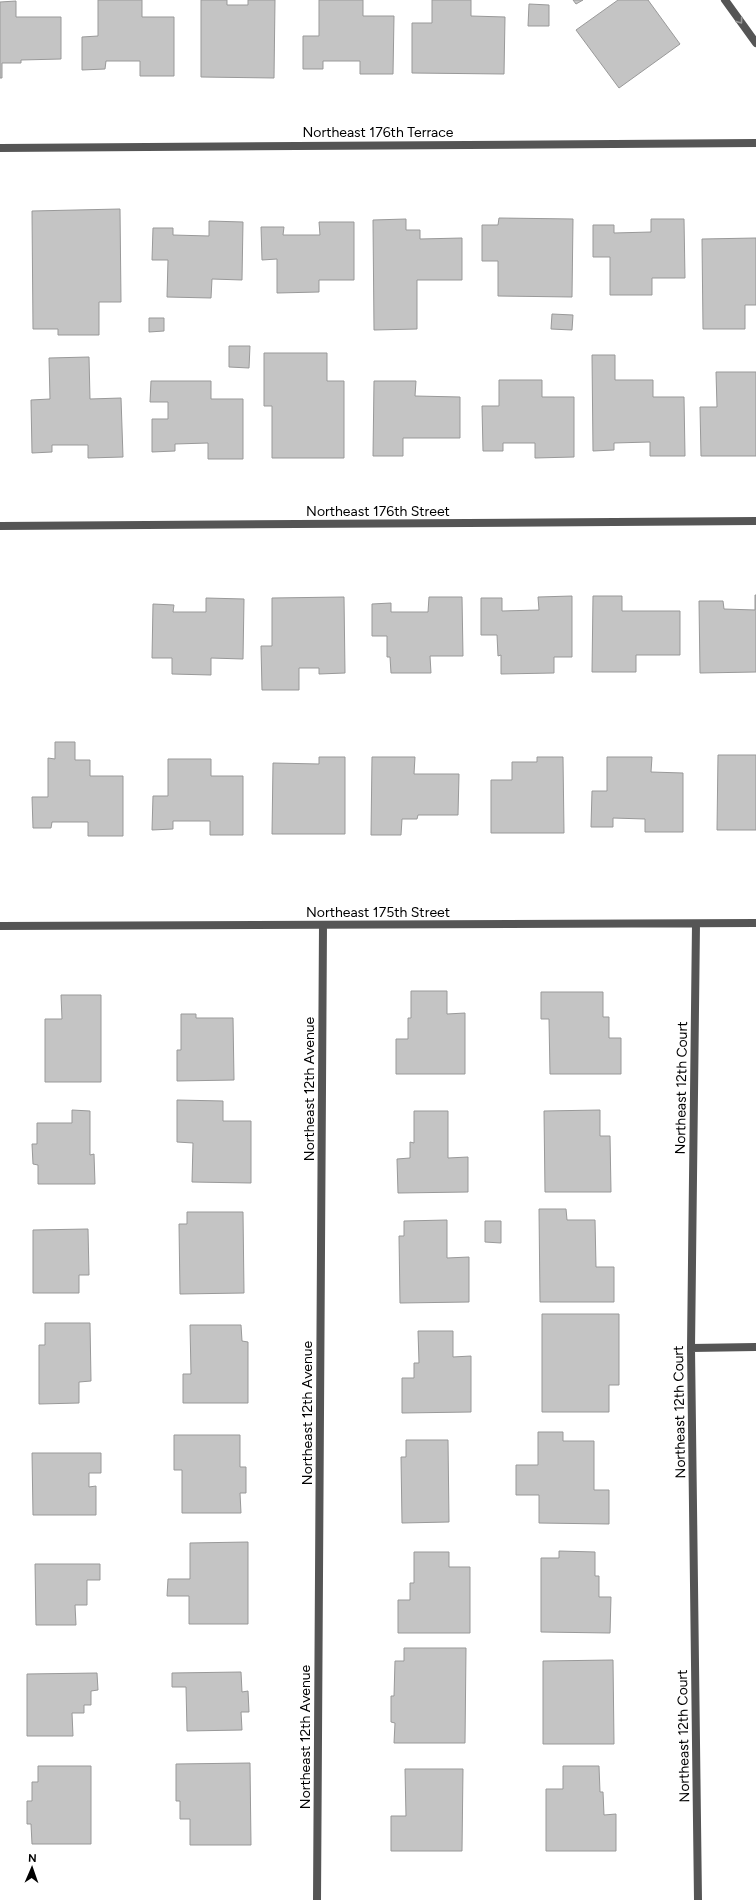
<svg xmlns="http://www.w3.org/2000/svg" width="756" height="1900" viewBox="0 0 756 1900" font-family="Figtree,sans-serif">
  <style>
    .building { fill: #c4c4c4; stroke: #999 }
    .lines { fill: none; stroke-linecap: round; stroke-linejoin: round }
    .minor { stroke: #555; stroke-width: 8 }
    .oneway { stroke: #999 }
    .labels { text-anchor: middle; stroke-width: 3.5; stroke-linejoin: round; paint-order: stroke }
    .street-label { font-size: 14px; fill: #000; stroke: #fff }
  </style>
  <rect width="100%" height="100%" fill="#fff"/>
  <path class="building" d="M98 0H142V17H174V76H140V61H106L105 69 82 70V37L98 36Z
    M201 0H227V5H248V0H275L274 78 201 77Z
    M319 0H363V16H394L393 74H360V61H323V69H303V36H319Z
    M432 0H471V16L505 17 504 74 412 73V23H432Z
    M573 0H583L576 4Z
    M618 0H648L680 44 619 88 576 30Z
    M16 1V17H61V59L21 60V63H2V78H0V2Z
    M529 4 549 5V26H528Z
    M120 209 121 302H99V335H58V329H33L32 211Z
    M499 218 573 219 572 297 498 296V261H482V225H498Z
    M406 219V230H420V239L462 238V280H417V329L374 330 373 220Z
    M651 219H684L685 278H652V295H610V257H593V225H614V233L651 232Z
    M209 221 243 222 242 280 212 279 211 298 167 297 168 260H152L153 228H173V235L209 236Z
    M319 222H354V280H319V292L277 293V259L262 260 261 227H284L283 235H320Z
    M756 238V305H745V329H703L702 239Z
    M552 314 573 315 572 330 551 329Z
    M149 318H164V331L149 332Z
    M229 346H250L249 368 229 367Z
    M264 353H327V381H344V458H272V406H264Z
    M592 355H615V380H653V397H684L685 456H650V442L614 443V450L593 451Z
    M89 357 90 399 121 398 123 457 88 458V445H52V452L32 453 31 400 50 399 49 358Z
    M716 372H756V456H701L700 407H717Z
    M499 380H542V397H574V457L535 458V443H503V451H483L482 406H499Z
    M151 381H211V399H243V459H208V443L175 444V451L152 452V419H168V402H150Z
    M374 381H416L415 396 460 397V438H403V456H373Z
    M755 595H756V672L700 673 699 601H723L724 609 755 610Z
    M572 596V657H554V673L501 674V655L498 656 497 635H481V598H502V611L539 610 538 597Z
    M593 596H622V611H680V655H636V672H592Z
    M344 597 345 673 319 674V668H299V690H262L261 646H272V598Z
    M429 597H462L463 656H430L431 673H391L390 657H387V636H372V604L391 603V612H428Z
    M206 598 244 599 243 659 211 658V675L172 674V658H152L153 604 174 605 173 612H206Z
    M55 742H75V760H90V776H123V836H88V822H52L51 828H33L32 797H48V758L55 759Z
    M718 755H756V830H717Z
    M319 757H345V834H272L273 763 319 764Z
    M372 757H415L414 774H459L458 815H418L417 819H402L401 835H371Z
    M537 757H563L564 833H491V780H512V762H537Z
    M607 757H652L651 772 683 773V832H645V819L613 818V827H591L592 791H607Z
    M168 759H211V776H243V835H210V821H173V829L152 830 153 796H168Z
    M411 991H447V1014L465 1013V1074H396V1039H408V1018H411Z
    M541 992H603V1017H609V1038H621V1074H550L549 1019H541Z
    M61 995H101V1082H45V1019H62Z
    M181 1014H196V1018H233L234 1080 177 1081V1050H181Z
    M177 1100 223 1101V1121H251V1183L192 1182 193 1143 177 1142Z
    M72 1110 90 1111V1155L94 1154 95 1184H38V1165L33 1164 32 1144H37V1123H72Z
    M600 1110V1136H610L611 1192H545L544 1111Z
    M414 1111H448V1158L468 1157V1192L398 1193 397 1159 410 1158V1142L414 1143Z
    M539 1209H566L567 1220H595L596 1267H614V1302H540Z
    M187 1212H243L244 1293 180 1294 179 1224H187Z
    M447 1220V1258L469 1257V1302L400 1303 399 1236H404V1221Z
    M485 1221H501V1243L485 1242Z
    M88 1229 89 1275H79V1293H33V1230Z
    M542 1314H619V1385H609V1412H542Z
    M45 1323H90L91 1381 79 1382V1403L39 1404V1345H45Z
    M190 1325H241L242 1341 248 1342V1403H183V1374H191Z
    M418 1331H453V1357L471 1356V1412L402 1413V1378H414V1363H419Z
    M538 1432H563V1441H594V1490H609V1524L539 1523V1495H516V1465H538Z
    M174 1435H240V1467H246V1493H240L241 1513H182V1470H174Z
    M406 1440H448L449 1522 402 1523 401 1457H406Z
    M32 1453H101V1473H89V1487L96 1486V1515H33Z
    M248 1542V1624H189V1596H167L168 1579H190V1543Z
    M559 1551 595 1552V1576H599V1597H611L610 1633 541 1632V1558H559Z
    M414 1552H449V1567H470V1633H398V1600H410V1583H414Z
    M35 1564H100V1580H87V1605H75L76 1625H36Z
    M404 1648H466L465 1743H394L395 1723 391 1722V1696H394L395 1661H404Z
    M613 1660 614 1744H543V1661Z
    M241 1672 242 1692 248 1691 249 1712H241L242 1730 187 1731 186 1687H172V1673Z
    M97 1673 98 1690 91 1691V1705H84V1713H72L73 1736H27V1674Z
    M250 1763 251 1845H190V1819H180V1801H176V1764Z
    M38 1766H91V1844H32L31 1824H27V1801H32V1782H38Z
    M563 1766H599L600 1792H603L604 1815 616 1814V1851H546V1789H563Z
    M405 1769H463L462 1851H391V1816H406Z"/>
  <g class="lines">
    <path class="minor" d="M725 0 756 43
      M0 148 756 143
      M0 526 756 521
      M696 924 691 1348 698 1900
      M0 926 756 923
      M691 1348 756 1347
      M317 1900 323 925"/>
  </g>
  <defs><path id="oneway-chevron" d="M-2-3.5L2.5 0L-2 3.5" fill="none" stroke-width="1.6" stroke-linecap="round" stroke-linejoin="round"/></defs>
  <use class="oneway" href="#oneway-chevron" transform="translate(740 21) rotate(54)"/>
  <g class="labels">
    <g class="street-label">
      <text x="378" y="137">Northeast 176th Terrace</text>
      <text x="378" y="516">Northeast 176th Street</text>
      <text x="378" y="917">Northeast 175th Street</text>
      <text transform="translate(681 1088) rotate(-89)" y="5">Northeast 12th Court</text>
      <text transform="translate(309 1089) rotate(-90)" y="5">Northeast 12th Avenue</text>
      <text transform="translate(679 1412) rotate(-91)" y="5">Northeast 12th Court</text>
      <text transform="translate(307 1413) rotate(-90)" y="5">Northeast 12th Avenue</text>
      <text transform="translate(683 1736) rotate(-91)" y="5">Northeast 12th Court</text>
      <text transform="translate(305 1737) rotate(-90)" y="5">Northeast 12th Avenue</text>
    </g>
  </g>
  <g transform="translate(32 1868) rotate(2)" stroke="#ffffff" stroke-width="3" paint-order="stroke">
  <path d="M0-3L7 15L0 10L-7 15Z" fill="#000000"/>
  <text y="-6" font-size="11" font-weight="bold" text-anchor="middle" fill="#000000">N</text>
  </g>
</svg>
